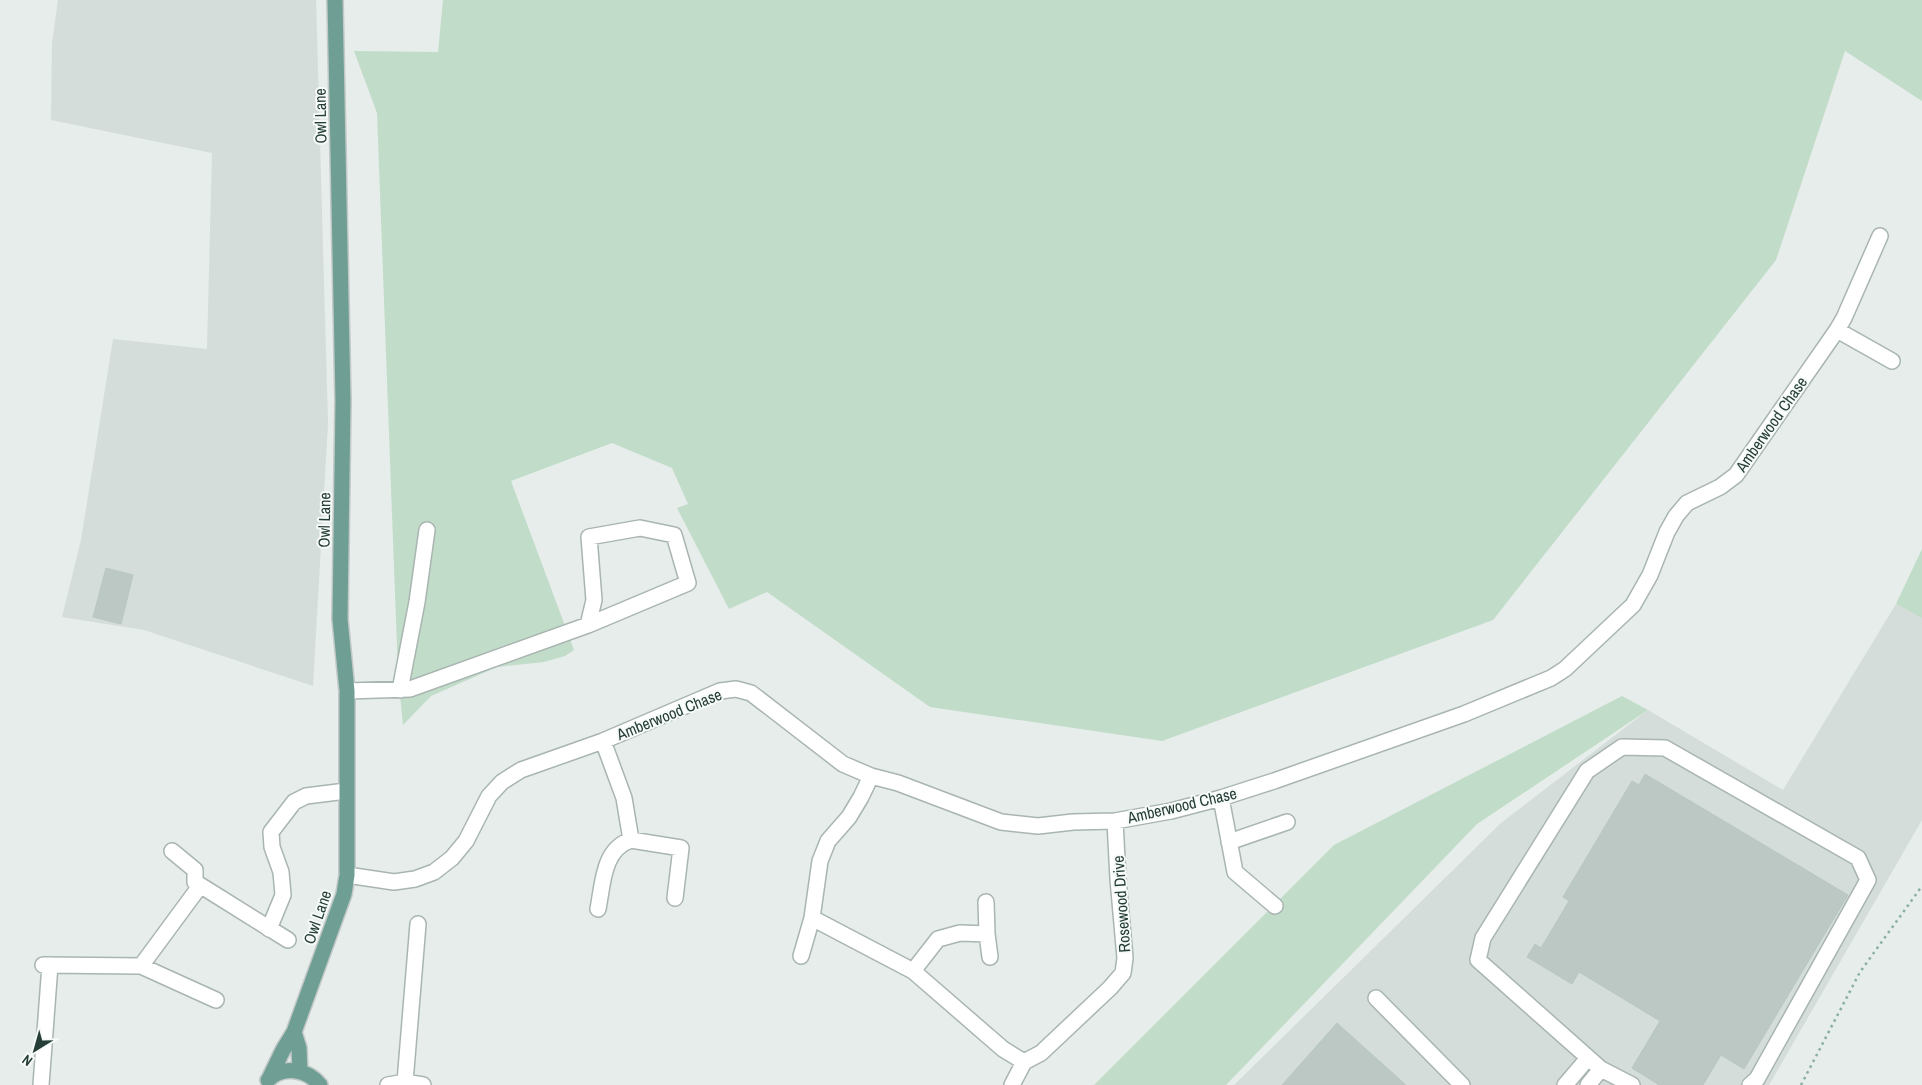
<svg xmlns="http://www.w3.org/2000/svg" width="1922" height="1085" viewBox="0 0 1922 1085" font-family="'Archivo Narrow',sans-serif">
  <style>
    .built { fill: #d4ddd9 }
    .green { fill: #c1dcc9 }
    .building { fill: #bbc8c3; stroke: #b9c7c1 }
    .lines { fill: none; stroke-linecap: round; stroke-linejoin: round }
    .minor-casing { stroke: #a9b5b1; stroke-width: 18 }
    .major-casing { stroke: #c2c9c7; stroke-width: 18 }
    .path { stroke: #89aea4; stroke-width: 2.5; stroke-dasharray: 2.5 4; stroke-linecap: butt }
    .minor { stroke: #fff; stroke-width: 15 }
    .major { stroke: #6f9f94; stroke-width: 15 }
    .labels { text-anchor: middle; stroke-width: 4; stroke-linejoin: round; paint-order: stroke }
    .street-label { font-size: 16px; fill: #263e38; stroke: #f6faf8 }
  </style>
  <rect width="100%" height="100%" fill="#e6edea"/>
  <path class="built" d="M58 0H316L328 423 313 686 144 630 62 617 81 540 113 339 207 349 212 153 51 120 52 43Z
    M1896 604 1922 618V820L1769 1085H1234L1501 823 1648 710 1783 790Z"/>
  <path class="green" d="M443 0H1922V101L1845 51 1776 260 1493 620 1162 741 930 707 767 592 729 609 677 508 688 504 672 468 612 443 511 481 574 650 565 656 544 662 497 667 431 696 403 725 398 674 377 113 354 51 438 52Z
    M1922 549V618L1896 604Z
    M1622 696 1648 710 1477 824 1226 1085H1094L1334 845Z"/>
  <path class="building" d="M106 568 133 575 121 624 93 617Z
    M1645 774 1848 895 1744 1069 1721 1055 1703 1085H1659L1632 1068 1660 1021 1579 972 1572 984 1527 957 1535 944 1541 948 1569 901 1563 897 1632 781 1639 785Z
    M1337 1023 1406 1085H1282Z"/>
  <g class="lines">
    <g class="minor-casing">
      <path id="minor" d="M1837 330 1892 361
        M400 690 417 602 427 530
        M347 691 410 689 588 625 688 583 674 535 640 528 589 537 594 600 588 625
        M603 741 624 798 631 840 681 848 675 898
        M871 776 861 797 849 817 828 841 820 861 812 918 913 971 1003 1049 1024 1062 1041 1053 1110 988 1123 973 1125 958 1118 879 1115 821
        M1221 798 1235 872 1275 906
        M1229 842 1287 822
        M172 851 195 870V882L288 940
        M347 875 394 882 415 879 434 872 452 858 466 841 489 796 502 782 521 770 603 741 720 691 736 689 751 693 843 764 871 776 898 783 1001 822 1038 826 1073 822 1115 821 1171 811 1221 798 1274 781 1464 714 1551 678 1565 669 1633 605 1650 575 1667 532 1676 516 1687 503 1720 487 1736 475 1837 330 1844 318 1880 236
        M986 902 987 934 990 957
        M598 909C603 883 603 849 631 840
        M418 924 405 1082 423 1085
        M269 929 283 895 281 872 272 847 271 832 294 802 306 796 346 791
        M801 956 812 918
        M43 965 141 966 200 886
        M141 966 216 1000
        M913 971 938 939 960 933 987 934
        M1376 998 1462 1085
        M41 1085 50 965
        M388 1085 405 1082V1085
        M1012 1085 1024 1062
        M1565 1085 1588 1058
        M1588 1085 1601 1069
        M1632 1085 1601 1069 1478 960 1483 938 1587 771 1622 747 1665 748 1858 858 1868 880 1757 1079 1750 1085"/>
    </g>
    <g class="major-casing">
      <path id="major" d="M294 1032 299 1048 300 1072
        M269 1079 283 1050 294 1032 344 894 347 875V691L340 619 343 401 335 0
        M268 1080C283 1065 307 1069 320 1085"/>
    </g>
    <path class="path" d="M1801 1085 1860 972 1922 886"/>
    <use href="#minor" class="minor"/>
    <use href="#major" class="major"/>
  </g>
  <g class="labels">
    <g class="street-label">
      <text transform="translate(320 116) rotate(-91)" y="6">Owl Lane</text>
      <text transform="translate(1771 424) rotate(-55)" y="6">Amberwood Chase</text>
      <text transform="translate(324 520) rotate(-89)" y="6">Owl Lane</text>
      <text transform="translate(669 714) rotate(-22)" y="6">Amberwood Chase</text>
      <text transform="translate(1182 805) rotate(-13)" y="6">Amberwood Chase</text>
      <text transform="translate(1121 904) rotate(-94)" y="6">Rosewood Drive</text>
      <text transform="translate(317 917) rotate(-71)" y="6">Owl Lane</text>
    </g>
  </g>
  <g transform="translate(35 1050) rotate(217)" stroke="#f6faf8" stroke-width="4" paint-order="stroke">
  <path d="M0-4L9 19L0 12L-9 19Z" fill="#263e38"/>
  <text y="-8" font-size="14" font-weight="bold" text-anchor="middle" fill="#263e38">N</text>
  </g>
</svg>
